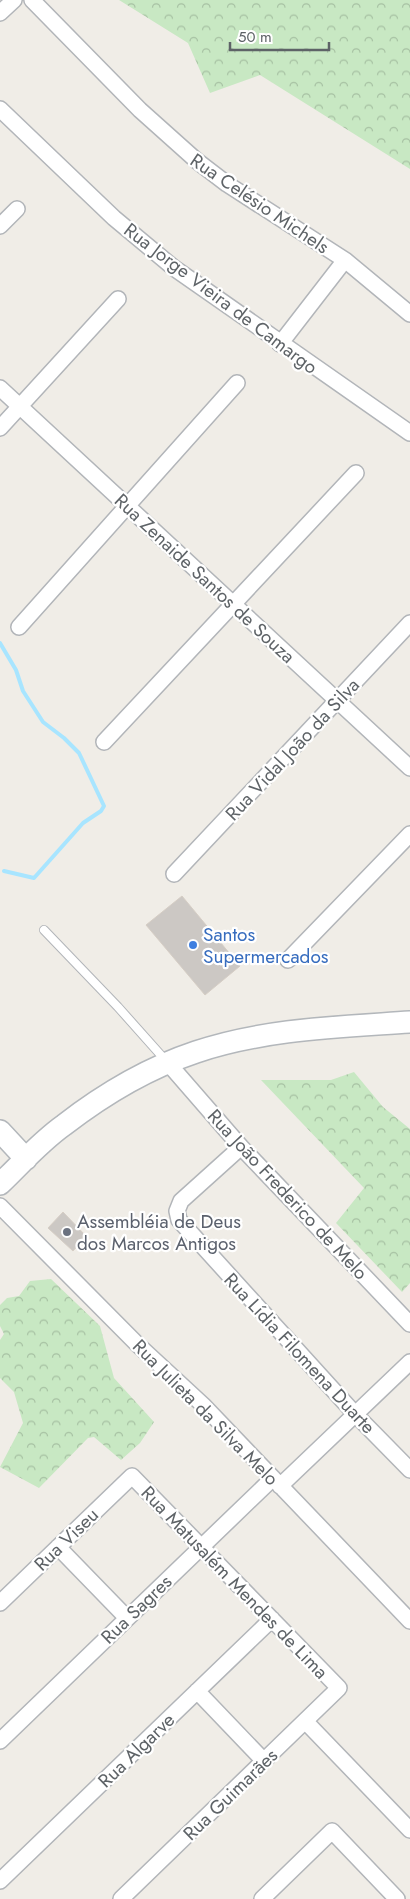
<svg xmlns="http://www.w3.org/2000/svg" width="410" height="1899" viewBox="0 0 410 1899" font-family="Jost,sans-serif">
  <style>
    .forest { fill: url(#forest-crowns) }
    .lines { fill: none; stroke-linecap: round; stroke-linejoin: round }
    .stream { stroke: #a8e5ff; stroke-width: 4 }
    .building { fill: #ccc8c4; stroke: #d6cec5 }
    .lane-casing { stroke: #b2b5b9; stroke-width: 10 }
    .street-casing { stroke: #b2b5b9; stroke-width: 18 }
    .secondary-casing { stroke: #b3b7bb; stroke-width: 24 }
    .lane { stroke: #fff; stroke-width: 8 }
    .street { stroke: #fff; stroke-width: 15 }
    .secondary { stroke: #fff; stroke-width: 21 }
    .shop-dot { fill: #3f7fe0; stroke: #fff; stroke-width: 2 }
    .worship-dot { fill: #6b7280; stroke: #fff; stroke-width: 2 }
    .labels { text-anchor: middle; stroke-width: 4.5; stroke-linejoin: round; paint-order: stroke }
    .street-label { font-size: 19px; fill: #5e6367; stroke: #fff }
    .shop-label { font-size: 19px; fill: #366cbe; stroke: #fff; text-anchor: start }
    .worship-label { font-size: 19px; fill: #5b616d; stroke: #fff; text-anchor: start }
  </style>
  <defs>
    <pattern id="forest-crowns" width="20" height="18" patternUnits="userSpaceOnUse" patternTransform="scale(1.25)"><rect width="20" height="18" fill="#c8e8c3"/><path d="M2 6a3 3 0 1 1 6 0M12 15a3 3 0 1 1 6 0" fill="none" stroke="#a6c0a2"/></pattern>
  </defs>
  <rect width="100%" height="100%" fill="#f0ede7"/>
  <path class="forest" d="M119 0H410V169L260 75 210 93 188 43Z
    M354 1072 383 1107 410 1129V1283L402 1292 336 1223 364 1188 261 1080H331Z
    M51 1279 100 1326 114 1378 154 1422 140 1443 121 1460 94 1437 88 1438 39 1488 0 1467 23 1423 14 1392 0 1378V1340L4 1334 0 1326V1305L7 1298 19 1296 30 1281Z"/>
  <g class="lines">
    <path class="stream" d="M0 643 16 670 23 691 43 722 64 738 79 753 104 806 101 811 83 823 34 878 4 871"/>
  </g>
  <path class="building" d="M182 896 240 966 205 995 146 925Z
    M63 1212 86 1236 73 1251 48 1228Z"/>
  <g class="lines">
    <g class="lane-casing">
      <path id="lane" d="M44 930 118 1007 167 1062"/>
    </g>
    <g class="street-casing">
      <path id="street" d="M32 0 140 110 197 161 227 184 345 260 410 314
        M0 13 14 0
        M0 109 114 218 174 268 410 433
        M0 226 17 209
        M280 344 345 260
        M0 388 410 768
        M0 428 118 299
        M19 627 237 383
        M104 742 356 473
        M174 874 410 623
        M288 960 410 834
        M168 1063 241 1147 410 1324
        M241 1147 181 1201 177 1211 179 1220 355 1414 410 1470
        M0 1206 137 1344 203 1405 410 1621
        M280 1486 410 1362
        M58 1547 127 1618
        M0 1603 132 1476 339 1688 121 1899
        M197 1691 264 1761
        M305 1721 410 1830
        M0 1741 273 1478
        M0 1881 272 1619
        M262 1899 332 1831 397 1899"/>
    </g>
    <g class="secondary-casing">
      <path id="secondary" d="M0 1131 26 1159
        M0 1184C21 1164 40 1142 64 1125 104 1094 148 1068 196 1052 264 1029 339 1027 410 1022"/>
    </g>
    <use href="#lane" class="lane"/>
    <use href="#street" class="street"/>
    <use href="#secondary" class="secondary"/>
  </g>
  <circle class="shop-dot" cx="193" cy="945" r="5"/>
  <circle class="worship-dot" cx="67" cy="1232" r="5"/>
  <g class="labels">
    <g class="street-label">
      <text transform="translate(260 203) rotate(34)" y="7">Rua Celésio Michels</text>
      <text transform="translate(221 298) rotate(37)" y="7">Rua Jorge Vieira de Camargo</text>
      <text transform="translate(205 578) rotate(43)" y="7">Rua Zenaide Santos de Souza</text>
      <text transform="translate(292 749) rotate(-47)" y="7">Rua Vidal João da Silva</text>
      <text transform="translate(288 1194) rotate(47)" y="7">Rua João Frederico de Melo</text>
      <text transform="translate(300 1353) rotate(47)" y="7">Rua Lídia Filomena Duarte</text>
      <text transform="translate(206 1412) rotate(45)" y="7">Rua Julieta da Silva Melo</text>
      <text transform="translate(66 1539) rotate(-44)" y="7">Rua Viseu</text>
      <text transform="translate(235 1582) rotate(46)" y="7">Rua Matusalém Mendes de Lima</text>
      <text transform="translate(136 1609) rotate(-44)" y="7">Rua Sagres</text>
      <text transform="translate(136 1750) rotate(-44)" y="7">Rua Algarve</text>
      <text transform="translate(230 1794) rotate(-44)" y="7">Rua Guimarães</text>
    </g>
    <g class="shop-label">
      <text x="203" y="941">Santos<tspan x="203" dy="22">Supermercados</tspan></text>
    </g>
    <g class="worship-label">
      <text x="77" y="1228">Assembléia de Deus<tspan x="77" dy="22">dos Marcos Antigos</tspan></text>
    </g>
  </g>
  <path d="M230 42v8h99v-8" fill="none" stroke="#5e6367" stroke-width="2.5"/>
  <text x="238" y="42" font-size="15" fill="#5e6367" stroke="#ffffff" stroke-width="4" paint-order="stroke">50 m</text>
</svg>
